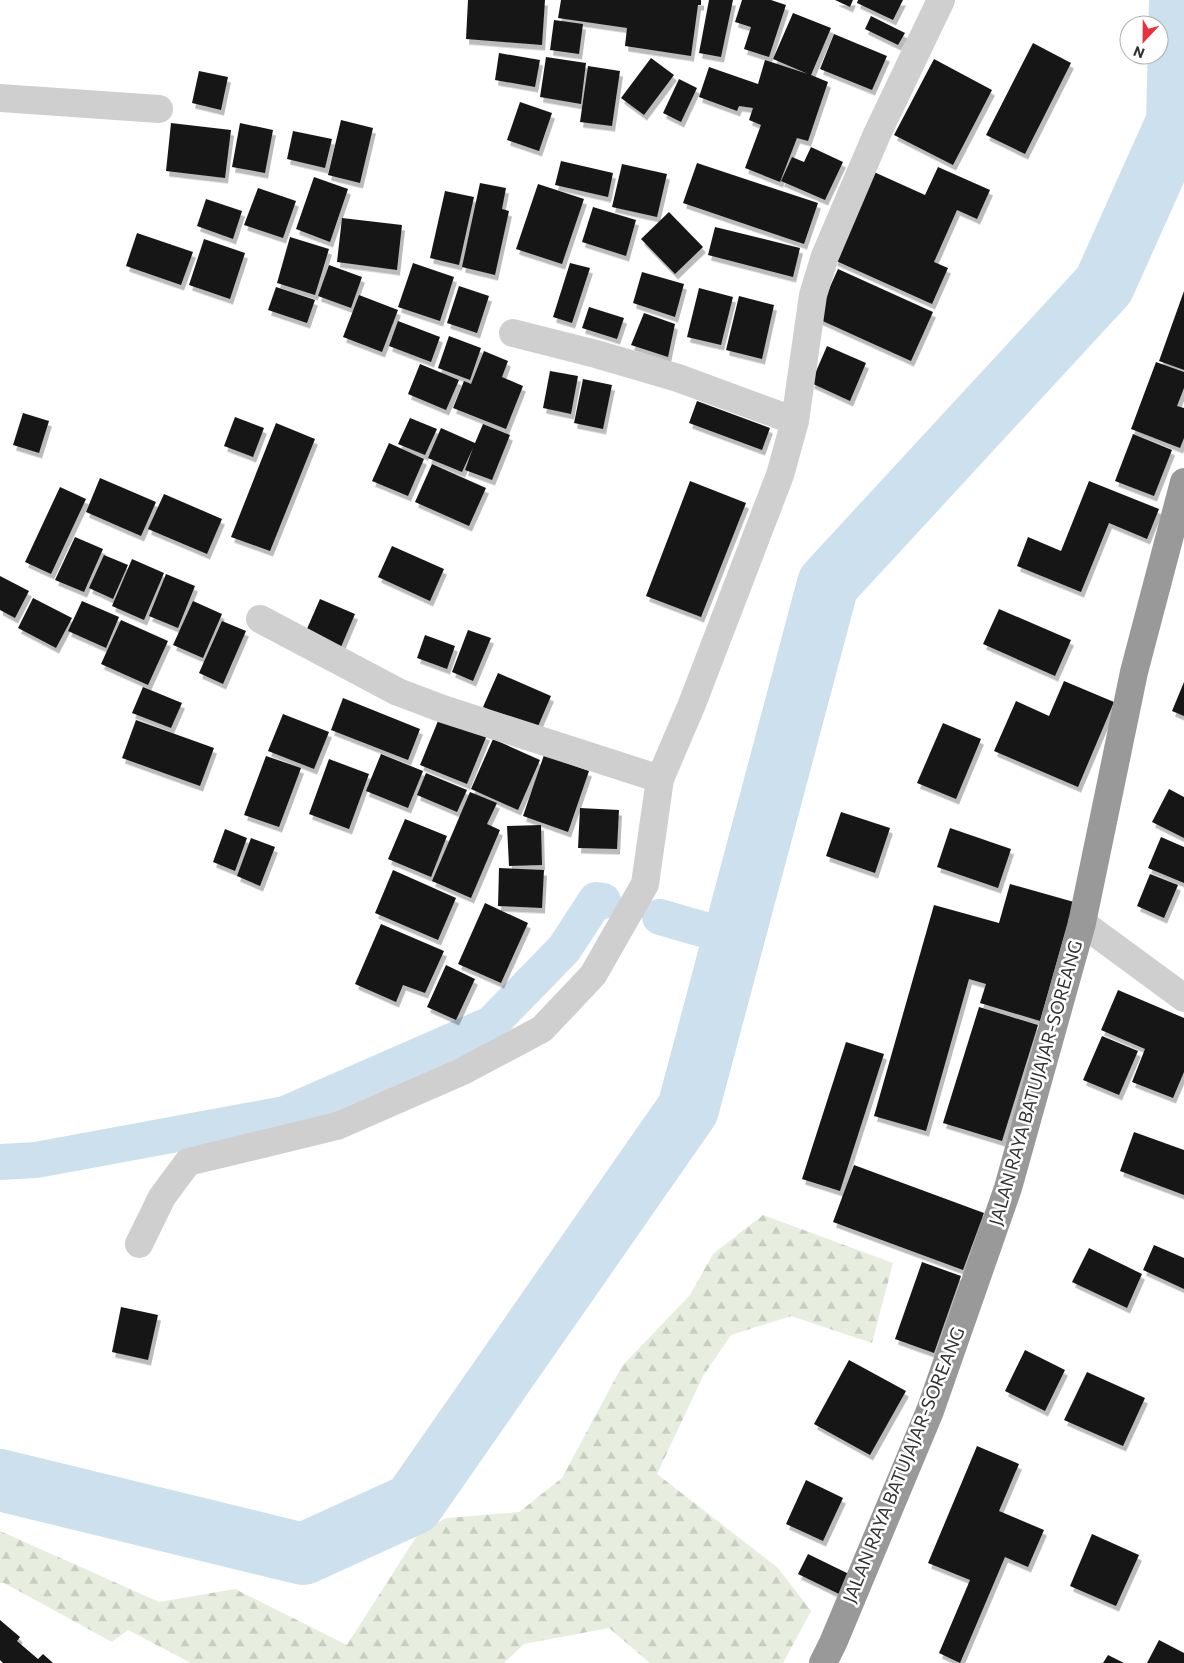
<svg xmlns="http://www.w3.org/2000/svg" width="1184" height="1663" viewBox="0 0 1184 1663" font-family="Commissioner,sans-serif">
  <style>
    .forest { fill: url(#forest-firs) }
    .lines { fill: none; stroke-linecap: round; stroke-linejoin: round }
    .canal { stroke: #cce0ee; stroke-width: 36 }
    .river { stroke: #cce0ee; stroke-width: 62 }
    .building { fill: #191919; filter: url(#shadow) }
    .minor { stroke: #cfcfcf; stroke-width: 28 }
    .highway { stroke: #999; stroke-width: 28 }
    .labels { text-anchor: middle; stroke-width: 5; stroke-linejoin: round; paint-order: stroke }
    .street-label { font-size: 18px; fill: #323232; stroke: #fff }
  </style>
  <defs>
    <pattern id="forest-firs" width="22" height="20" patternUnits="userSpaceOnUse" patternTransform="scale(1.25)"><rect width="22" height="20" fill="#e7eee0"/><path d="M5 1l3.5 6h-7zM16 11l3.5 6h-7z" fill="#c7cdc1"/></pattern>
    <filter id="shadow"><feDropShadow dx="3" dy="5.5" stdDeviation="0" flood-color="#0004"/></filter>
  </defs>
  <rect width="100%" height="100%" fill="#fff"/>
  <path class="forest" d="M763 1215 893 1263 872 1343 791 1316 731 1335 703 1376 657 1474 778 1568 811 1611 783 1663H650L609 1628 524 1644 504 1663H191L128 1630 112 1642 4 1583H0V1531L159 1602 235 1589 347 1645 418 1534 446 1518 519 1512 562 1478 622 1366 690 1295 713 1254Z"/>
  <g class="lines">
    <path class="canal" d="M660 917 733 938
      M0 1162 36 1160 285 1114 491 1024 564 949 596 900 603 901"/>
    <path class="river" d="M0 1480 303 1554 413 1504 688 1109 828 584 1104 285 1177 122 1180 0"/>
  </g>
  <path class="building" d="M468 0H545L542 45 466 39Z
    M561 0H701V5H698L691 56 625 46 627 28 558 18Z
    M709 0H733L721 57 699 53Z
    M742 0H771L786 5 769 57 744 49 751 27 735 22Z
    M835 0H853L850 7Z
    M858 0H903L893 20 857 3Z
    M793 13 831 28 811 75 828 82 808 141 797 138 780 182 745 168 761 125 749 120 753 108 739 106 737 111 699 97 709 67 758 84 765 60 808 74 773 59Z
    M871 16 905 33 898 45 865 29Z
    M554 20 583 24 579 54 550 50Z
    M834 34 887 56 872 90 820 69Z
    M1033 43 1071 63 1025 154 986 135Z
    M499 53 540 60 535 87 495 80Z
    M546 57 586 63 581 104 540 97Z
    M651 58 674 75 644 115 621 98Z
    M934 59 992 90 953 165 894 135Z
    M588 66 620 71 612 126 580 122Z
    M199 71 228 77 221 110 192 103Z
    M679 79 697 88 681 122 663 113Z
    M520 102 552 113 539 151 507 140Z
    M341 120 373 128 360 183 328 175Z
    M171 123 231 130 225 178 166 171Z
    M240 123 273 130 265 173 232 167Z
    M293 131 332 139 325 168 287 159Z
    M811 147 843 162 825 200 781 181 792 157 804 162Z
    M561 161 613 173 608 197 555 185Z
    M697 163 818 203 804 244 683 203Z
    M622 164 667 174 657 217 612 207Z
    M938 167 990 190 977 219 957 210 934 262 948 268 932 304 834 260 874 172 925 195Z
    M314 177 348 189 330 242 296 229Z
    M480 183 506 188 502 209 509 211 495 275 462 267Z
    M538 184 584 199 562 264 516 249Z
    M258 188 296 201 283 238 244 225Z
    M445 191 474 197 459 265 430 258Z
    M206 199 242 211 233 239 197 226Z
    M593 207 636 220 626 256 582 242Z
    M669 212 703 247 675 274 641 239Z
    M342 218 402 225 397 270 337 262Z
    M715 227 800 248 793 277 708 255Z
    M137 233 193 252 181 285 126 266Z
    M290 237 329 249 315 295 277 283Z
    M204 239 245 253 230 299 189 285Z
    M413 263 454 277 440 321 398 307Z
    M570 263 590 268 572 323 553 317Z
    M329 265 362 277 351 308 318 296Z
    M838 269 933 312 911 361 816 318Z
    M642 272 684 284 675 317 633 303Z
    M459 286 489 296 477 333 447 323Z
    M276 287 315 300 307 323 268 310Z
    M699 288 733 297 721 345 687 337Z
    M1184 291V370L1159 361Z
    M359 295 398 310 382 352 343 337Z
    M739 296 774 305 762 359 726 350Z
    M589 307 624 318 617 339 582 328Z
    M644 313 675 324 668 357 631 345Z
    M398 321 440 337 431 362 389 346Z
    M449 336 481 348 470 380 438 368Z
    M827 346 866 363 850 401 811 383Z
    M484 351 508 361 502 377 523 386 506 429 453 408 464 381 471 384Z
    M1156 362 1184 372V388L1177 406 1184 408V438L1180 448 1131 429Z
    M420 364 459 380 446 410 408 394Z
    M550 371 578 376 571 414 543 408Z
    M583 379 612 385 603 429 574 423Z
    M697 401 770 428 762 450 689 423Z
    M23 413 49 421 39 453 13 445Z
    M235 417 264 428 253 457 224 446Z
    M410 418 437 429 425 455 398 444Z
    M276 423 315 439 270 551 231 537Z
    M483 424 510 435 492 480 465 470 473 448 462 472 428 458 441 428 475 443Z
    M1133 434 1172 450 1154 496 1115 481Z
    M389 443 424 459 408 496 372 481Z
    M432 464 486 488 469 526 415 502Z
    M100 478 156 502 141 536 86 512Z
    M690 481 746 503 701 617 646 596Z
    M1089 481 1159 509 1147 539 1109 523 1081 592 1017 566 1028 537 1061 551Z
    M60 487 86 499 51 574 25 562Z
    M164 494 222 519 207 554 148 529Z
    M75 537 103 549 84 592 55 580Z
    M392 546 444 569 430 601 378 577Z
    M104 555 128 565 113 599 89 588Z
    M132 559 164 573 144 620 112 606Z
    M166 574 195 586 178 628 149 616Z
    M0 576 29 591 15 618 0 610Z
    M33 598 72 618 56 648 18 628Z
    M320 599 355 614 338 654 303 638Z
    M82 601 119 617 106 648 68 631Z
    M193 601 222 614 203 658 173 645Z
    M999 609 1071 640 1055 676 983 644Z
    M121 620 168 641 148 685 101 664Z
    M222 621 246 631 223 684 199 673Z
    M468 630 491 638 473 681 452 672Z
    M425 635 455 646 447 669 417 658Z
    M498 673 551 696 536 731 483 707Z
    M1064 681 1114 702 1078 787 994 751 1016 701 1049 716Z
    M1184 682V716L1172 711Z
    M143 687 182 703 171 728 132 713Z
    M343 698 420 729 408 760 331 730Z
    M283 714 329 732 314 769 268 751Z
    M440 716 487 735 467 784 420 765Z
    M136 720 214 748 200 786 122 758Z
    M943 723 981 739 956 799 917 783Z
    M493 739 540 760 518 810 471 789Z
    M381 754 423 771 408 808 366 791Z
    M544 755 589 771 568 832 523 816Z
    M266 756 301 768 279 827 244 815Z
    M329 759 369 774 349 829 309 814Z
    M426 773 467 790 457 812 417 795Z
    M1169 789 1184 797V838L1152 822Z
    M470 792 497 803 487 824 500 830 471 898 432 881Z
    M580 808 619 810 617 849 578 848Z
    M841 812 890 828 875 873 826 856Z
    M405 819 447 836 431 877 388 859Z
    M541 825 542 865 509 866 507 826Z
    M950 828 1011 849 998 888 937 867Z
    M225 829 247 838 235 871 213 862Z
    M1161 837 1184 847V883L1148 868Z
    M251 838 275 847 260 886 237 876Z
    M499 868 544 870 542 908 498 906Z
    M393 870 456 898 438 940 375 913Z
    M1150 874 1178 885 1164 918 1137 906Z
    M1010 884 1074 902 1040 1021 980 1003 986 984 969 979 926 1131 874 1116 934 905 999 923Z
    M485 903 528 923 501 983 458 964Z
    M381 924 444 951 425 993 403 985 396 1002 355 984Z
    M446 965 475 979 456 1020 427 1007Z
    M1118 990 1184 1018V1072L1173 1098 1132 1082 1145 1049 1101 1030Z
    M979 1007 1038 1025 1002 1141 943 1123Z
    M1102 1036 1138 1051 1119 1095 1083 1080Z
    M846 1042 884 1054 840 1191 802 1179Z
    M1134 1132 1184 1150V1195L1120 1171Z
    M854 1165 984 1213 963 1270 833 1222Z
    M1154 1245 1184 1258V1289L1143 1270Z
    M1089 1248 1142 1274 1127 1308 1072 1282Z
    M922 1262 961 1276 934 1353 895 1339Z
    M121 1307 158 1315 148 1360 112 1352Z
    M1025 1350 1065 1370 1045 1411 1005 1391Z
    M849 1360 906 1391 870 1455 814 1424Z
    M1087 1372 1145 1398 1123 1446 1064 1420Z
    M977 1446 1019 1464 999 1511 1044 1530 1028 1567 1005 1557 960 1663 939 1653 970 1580 928 1563Z
    M806 1480 843 1498 823 1541 786 1524Z
    M1092 1534 1139 1555 1116 1606 1070 1586Z
    M808 1554 849 1574 839 1594 798 1574Z
    M0 1620 20 1637 17 1641 38 1659 43 1654 53 1663H3L0 1660Z
    M1159 1640 1184 1653V1663H1147Z
    M1108 1655 1124 1663H1103Z"/>
  <g class="lines">
    <path class="minor" d="M0 98 159 109
      M513 333 596 354 678 378 795 421
      M260 619 398 692 443 709 660 779 692 704 780 475 795 421 813 295 825 256 877 134 941 0
      M1082 923 1184 998
      M139 1244 162 1197 188 1162 337 1126 463 1071 542 1029 593 975 645 884 660 779"/>
    <path class="highway" d="M823 1663 833 1643 930 1411 1008 1188 1082 923 1134 672 1184 482"/>
  </g>
  <g class="labels">
    <g class="street-label">
      <text transform="translate(1036 1083) rotate(-74)" y="6">JALAN RAYA BATUJAJAR-SOREANG</text>
      <text transform="translate(904 1465) rotate(-68)" y="6">JALAN RAYA BATUJAJAR-SOREANG</text>
    </g>
  </g>
  <g transform="translate(1144 40) rotate(202)"><circle r="24" fill="#ffffff" stroke="#adadad"/>
  <path d="M0-4L9 19L0 12L-9 19Z" fill="#e9333c"/>
  <text y="-8" font-size="14" font-weight="bold" text-anchor="middle" fill="#323232">N</text>
  </g>
</svg>
